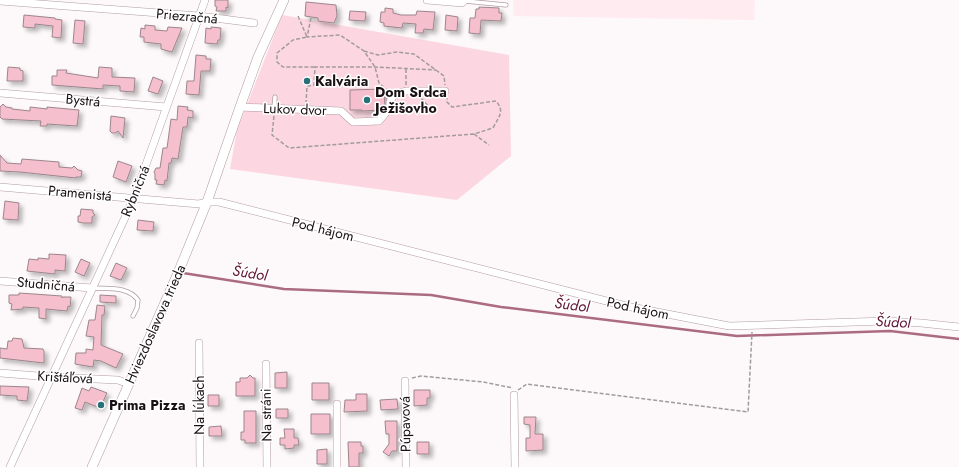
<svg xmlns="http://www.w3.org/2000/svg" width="959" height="467" viewBox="0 0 959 467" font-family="Jost,sans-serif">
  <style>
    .built { fill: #ffebf0 }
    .green { fill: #fcd7e1 }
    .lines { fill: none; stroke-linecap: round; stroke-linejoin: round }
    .stream { stroke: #ab6b80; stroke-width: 2.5 }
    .building { fill: #f6bfce; stroke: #9b868b; filter: url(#shadow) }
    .service-casing { stroke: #b29ca2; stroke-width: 5 }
    .minor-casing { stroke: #b29ca2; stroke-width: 8 }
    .tertiary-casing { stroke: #b29ca2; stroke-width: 10 }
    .path { stroke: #a29b9e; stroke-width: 1.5; stroke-dasharray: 4 2; stroke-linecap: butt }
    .service { stroke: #fff; stroke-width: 3.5 }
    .minor { stroke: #fff; stroke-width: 7 }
    .tertiary { stroke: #fff; stroke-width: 9 }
    .poi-dot { fill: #277079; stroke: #fff; stroke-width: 1.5 }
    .labels { text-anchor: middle; stroke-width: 3; stroke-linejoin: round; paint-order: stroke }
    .street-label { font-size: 14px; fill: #181013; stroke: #fff }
    .poi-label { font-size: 14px; font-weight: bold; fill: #181013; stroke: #fff; text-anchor: start }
    .water-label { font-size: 15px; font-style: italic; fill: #601233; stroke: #fff }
  </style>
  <defs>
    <filter id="shadow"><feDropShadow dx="3.5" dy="3.5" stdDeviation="2" flood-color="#0004"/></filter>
  </defs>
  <rect width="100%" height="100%" fill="#fdf8fa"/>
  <path class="built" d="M513 0H755L754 20 514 16Z"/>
  <path class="green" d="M282 15 509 55 511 156 457 200 230 169 237 130Z"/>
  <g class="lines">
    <path class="stream" d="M183 273 284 289 431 295 501 307 737 336 890 331 959 339"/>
  </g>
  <path class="building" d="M215 0H228V8L226 7V11H216L217 7 215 6Z
    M306 2 336 5 337 16 334 23 318 21V18L305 16Z
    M479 7 499 8V13H502L501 21 481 20 480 34 469 33 470 18H475L476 9H479Z
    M385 8 393 9V13L401 15H416L417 11 435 12 433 30 424 29 423 33H415L416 24 403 23 402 28 384 26V23L380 22 381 12H385Z
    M350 11 366 12 365 21 349 20Z
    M24 15 55 18V19L62 20 61 38 52 37 53 26 35 24V28L23 27Z
    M446 15 458 17 457 31 445 30Z
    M75 20 85 21 83 44 73 43Z
    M145 25 155 26V30L167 31 168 27 182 28 172 52 161 49V44L144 42V37H140L141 28 145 29Z
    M211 27 221 28 220 40H218L217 44 205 43 206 28 211 29Z
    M196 55 206 56V59H211L210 71H201L199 95 186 94 187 81H194Z
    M8 67 20 68V70L23 71V81H7Z
    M99 67 112 68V77L135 78 134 92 120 91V86L103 85V89L52 85V76H57V70H67L66 73 98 78Z
    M153 77 163 81 158 94 148 91Z
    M384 89 385 107 382 110 362 111V110H350V90Z
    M3 104 6 107 12 108V109L30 111V107L47 109V107L79 110 77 126 47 124V126H40L41 121 2 119 0 117V107Z
    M178 106 188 107 187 110 193 111V118L188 117 187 127H183L178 159 172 158 171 163H169L167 181 165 180 164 185 156 184 157 180H155V174L154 172 156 168H160L163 148H167L171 119 177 120Z
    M111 116 125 118 123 138 118 131 115 133H112L110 131Z
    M0 155 7 163 21 164 22 159 59 162V167L72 168 74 166 78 170 82 171 81 177H76V178L20 172 0 171Z
    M118 161 132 166 126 182 113 177Z
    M5 201 19 203 18 220 3 219Z
    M81 209 93 210V213L95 215 92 217V223H83L78 222V216H80Z
    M138 220 154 222 153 231 137 230Z
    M49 254 66 255 65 271 55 270V274L27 271 29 259 38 260V258L49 259Z
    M81 259 90 263 84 276 75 272Z
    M116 263 127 268 121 280 110 276Z
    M19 293 62 296V298L63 297H71L70 307 68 306 67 311 46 309V319L39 318V308L23 307V309L11 310 12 304 9 303V295H19Z
    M100 295 116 296V303L100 302Z
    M97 305 105 306 104 315H102L101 345 123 354 116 368 101 361 94 360 93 367 75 364 76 353H86V349L93 350 94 337 86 336 89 320H95Z
    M13 338 22 339 24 348 43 349 44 351V363L0 358V348L7 349 8 341H12Z
    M287 372V388H275V373Z
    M250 375 253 378H255V396H236V382H240V378H247Z
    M312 383H329V400H312Z
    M0 386 29 387 27 401 17 400V396L0 395Z
    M91 387 107 393 100 408 85 402 82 410 75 408 82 388 89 391Z
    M414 390H430V398H427V405L414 406Z
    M356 394H367V411L344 412 345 400H356Z
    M208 395H219V406H208Z
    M397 399 398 409 381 410 380 400Z
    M276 409H288V418H276Z
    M244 411H256V443H245V440H241V432H244Z
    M311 414H330V434H311Z
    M524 417H536L535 434H543V450L526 451V438H530V425L524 424Z
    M385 421H397V451H392L389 456 383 452 389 444V434H386Z
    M221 426 222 436H209V427Z
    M284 429H294V438H298L299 445H294V448L285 449V445H280V438H285Z
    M348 442H361V446H363V453H359V467H349Z
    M417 442H429V454H417Z
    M327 449V464H317V450Z"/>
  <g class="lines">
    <g class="service-casing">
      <path id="service" d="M465 1 506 5
        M274 108 275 97
        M92 288C108 289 128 286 138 300L137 308 133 316"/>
    </g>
    <g class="minor-casing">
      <path id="minor" d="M427 0 462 3 465 0
        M0 1 199 16 254 23
        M0 93 166 107
        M240 107 341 111 353 122 379 121 390 108V102L393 96 406 91H445
        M0 187 199 204 207 202H219L626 306 729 326 886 321 921 323 959 327
        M0 281 92 288
        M199 343 200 467
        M266 364 267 467
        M0 373 51 377 118 380 129 384
        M405 381 406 467
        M514 395 515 467
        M337 404V467
        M10 467 134 198 205 0"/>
    </g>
    <g class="tertiary-casing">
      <path id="tertiary" d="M92 467 178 273 207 202 240 107 258 57 284 0"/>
    </g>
    <path class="path" d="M298 16 307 37 293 40 277 53V62L283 67H315
      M311 18 307 37 340 35 364 51 375 67 379 83 387 90
      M364 51 378 55 397 52 414 54 444 76 445 85
      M406 85V69
      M421 98 431 109
      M306 104 307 86 314 85 315 67H375L436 70
      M274 116 272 135 289 148 474 134 493 128C499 116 505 112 496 101L452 107 447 102V98
      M474 134 489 145
      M412 378 421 376 483 382 513 388
      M518 390 527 384 748 412 752 332"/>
    <use href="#service" class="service"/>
    <use href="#minor" class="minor"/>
    <use href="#tertiary" class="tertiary"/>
  </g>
  <g class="poi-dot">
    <circle cx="307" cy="81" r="4"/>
    <circle cx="367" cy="100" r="4"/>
    <circle cx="101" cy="405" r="4"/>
  </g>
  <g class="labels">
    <g class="street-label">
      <text transform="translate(187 16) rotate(5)" y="5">Priezračná</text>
      <text transform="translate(83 100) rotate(5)" y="5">Bystrá</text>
      <text transform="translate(295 109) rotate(2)" y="5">Lukov dvor</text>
      <text transform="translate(135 191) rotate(-68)" y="5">Rybničná</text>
      <text transform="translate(80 193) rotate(5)" y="5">Pramenistá</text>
      <text transform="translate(323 229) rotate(14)" y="5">Pod hájom</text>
      <text transform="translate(46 284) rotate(5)" y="5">Studničná</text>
      <text transform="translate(638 308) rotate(12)" y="5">Pod hájom</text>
      <text transform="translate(155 324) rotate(-66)" y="5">Hviezdoslavova trieda</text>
      <text transform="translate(65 377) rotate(3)" y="5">Krištáľová</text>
      <text transform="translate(199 405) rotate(-90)" y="5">Na lúkach</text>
      <text transform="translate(266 415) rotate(-91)" y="5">Na stráni</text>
      <text transform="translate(405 424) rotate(-91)" y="5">Púpavová</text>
    </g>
    <g class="poi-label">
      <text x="315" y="86">Kalvária</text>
      <text x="375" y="97">Dom Srdca<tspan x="375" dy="16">Ježišovho</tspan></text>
      <text x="109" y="410">Prima Pizza</text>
    </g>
    <g class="water-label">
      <text transform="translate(250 273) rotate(9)" y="5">Šúdol</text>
      <text transform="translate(572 305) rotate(7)" y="5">Šúdol</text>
      <text transform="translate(893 322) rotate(3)" y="5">Šúdol</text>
    </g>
  </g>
</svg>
